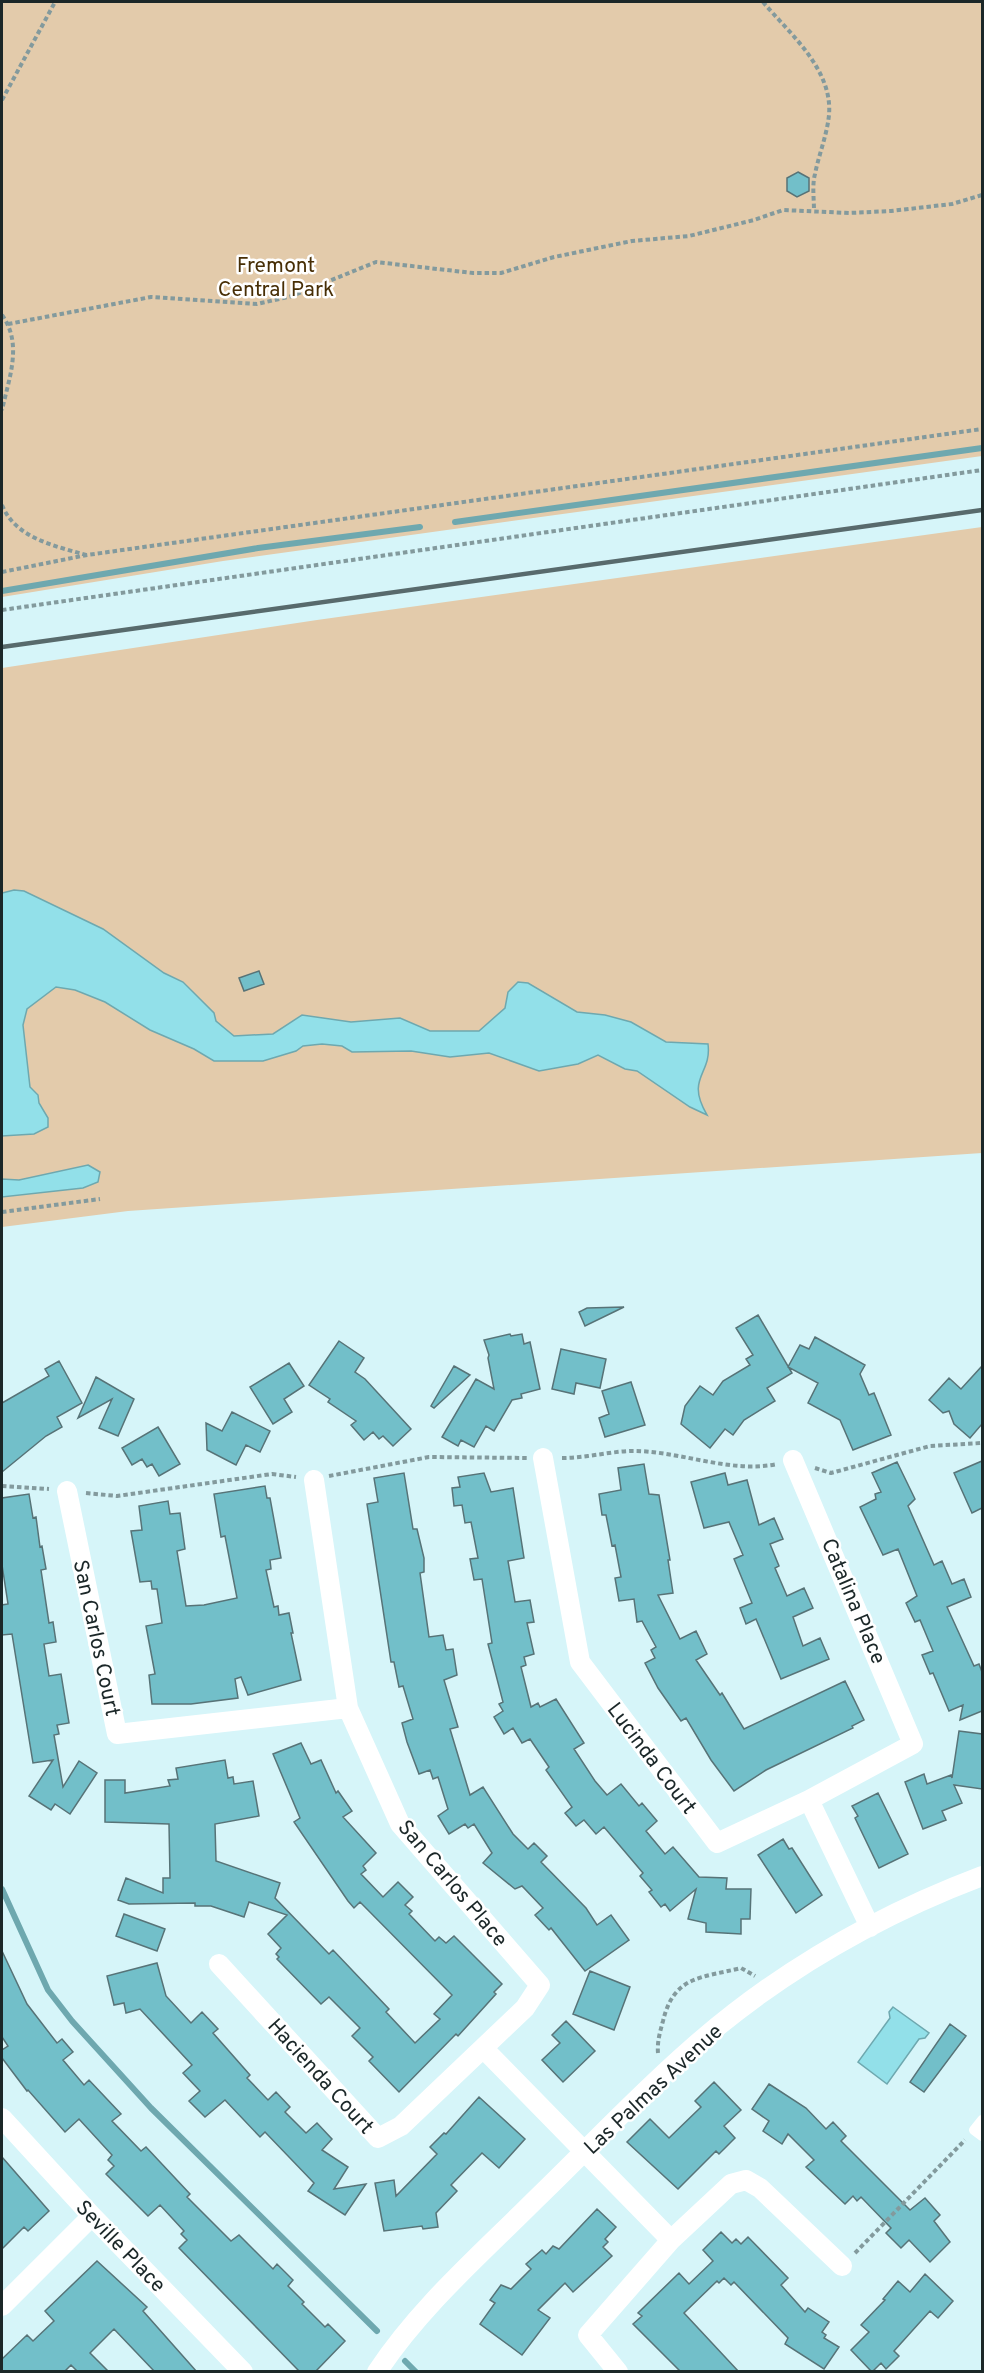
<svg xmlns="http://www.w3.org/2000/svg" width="984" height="2373" viewBox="0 0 984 2373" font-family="Overpass,sans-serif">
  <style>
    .green { fill: #e3cbab }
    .water { fill: #92e0e9; stroke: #6ea8af; stroke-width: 1.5 }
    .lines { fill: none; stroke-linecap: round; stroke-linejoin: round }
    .stream { stroke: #6ea8af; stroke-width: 6 }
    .building { fill: #72bfc9; stroke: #577377; stroke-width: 1.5 }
    .path { stroke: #839a9d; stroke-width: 4; stroke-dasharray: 4.5 3; stroke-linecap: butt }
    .lane { stroke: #fff; stroke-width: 10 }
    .street { stroke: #fff; stroke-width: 20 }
    .rail { stroke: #586a6c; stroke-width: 4.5 }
    .labels { text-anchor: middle; stroke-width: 5; stroke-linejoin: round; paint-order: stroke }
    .park-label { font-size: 21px; fill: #472e05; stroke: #fff }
    .street-label { font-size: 21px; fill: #1b2728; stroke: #fff }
  </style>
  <rect width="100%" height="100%" fill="#d6f5f9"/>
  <path class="green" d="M2 2H982V456L223 561 2 597Z
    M982 527V1153L128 1211 2 1227V668L317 620Z"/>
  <path class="water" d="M14 890 24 891 103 929 164 973 183 982 214 1013 216 1021 234 1036 273 1034 302 1015 351 1022 400 1018 430 1031H479L505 1008 508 992 518 982 528 983 577 1012 605 1015 631 1022 666 1042 708 1044C712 1075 685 1077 707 1115L690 1107 637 1071 625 1069 598 1055 578 1064 539 1071 489 1053 450 1057 411 1051 352 1052 342 1046 322 1044 303 1046 296 1051 263 1061H214L194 1049 150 1030 105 1002 75 990 56 987 27 1009 23 1025 30 1087 38 1095 39 1103 48 1118V1127L34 1134 2 1136V893Z
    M88 1165 100 1172 98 1182 83 1188 2 1197V1179L19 1180Z
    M893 2007 929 2033 925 2038 919 2039 887 2084 858 2062 890 2018 889 2012Z"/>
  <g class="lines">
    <path class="stream" d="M455 522 982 448
      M2 591 258 548 420 527
      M2 1889 48 1990 72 2021 151 2108 377 2331
      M405 2361 416 2372"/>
  </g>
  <path class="building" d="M798 172 809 178V191L797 197 787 191V178Z
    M259 971 264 984 244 991 239 978Z
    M624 1307 585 1326 579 1312 587 1308Z
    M758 1315 792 1373 767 1388 775 1401 744 1420 733 1435 725 1429 710 1448 681 1424 685 1406 700 1386 713 1395 723 1381 750 1365 746 1359 753 1355 736 1328Z
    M510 1334 511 1336 522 1334 524 1344 530 1342 540 1389 521 1394 522 1398 512 1400 494 1431 486 1426 474 1447 461 1440 458 1446 442 1437 476 1379 494 1389 488 1358 489 1355 484 1340Z
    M815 1337 865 1365 860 1374 869 1395 874 1393 891 1435 853 1450 840 1420 808 1403 818 1383 788 1367 800 1345 809 1349Z
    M339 1341 364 1358 355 1372 365 1379 411 1429 393 1446 383 1436 379 1439 373 1432 364 1440 351 1425 356 1421 328 1402 330 1399 309 1385Z
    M561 1349 606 1359 600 1388 576 1383 574 1394 552 1389Z
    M59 1361 82 1403 57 1417 62 1427 46 1436 2 1472V1403L49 1376 45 1369Z
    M289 1363 304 1386 284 1399 292 1412 273 1424 250 1387Z
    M454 1366 470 1375 434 1408 431 1406Z
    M982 1366V1424L970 1438 954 1424 949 1411 943 1413 929 1400 949 1378 961 1389Z
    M96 1377 134 1399 118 1436 99 1428 112 1399 78 1418Z
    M631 1382 645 1425 605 1437 599 1418 609 1414 602 1391Z
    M232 1412 270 1431 260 1452 246 1445 236 1465 207 1450 206 1423 222 1431Z
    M158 1427 180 1464 159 1476 152 1464 147 1467 142 1459 132 1465 122 1448Z
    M982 1461V1508L972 1513 954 1473Z
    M897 1462 915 1499 908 1506 934 1565 942 1561 952 1584 964 1579 971 1597 947 1607 974 1666 979 1664 982 1672V1711L960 1720 963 1705 949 1711 933 1673 930 1674 922 1655 933 1651 920 1620 915 1622 906 1603 917 1596 898 1549 883 1555 860 1507 876 1499 875 1494 881 1492 872 1473Z
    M644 1464 649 1494 659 1495 670 1560H668L673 1593 658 1595 680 1639 696 1631 707 1654 696 1660 720 1695 722 1693 744 1729 845 1681 864 1720 852 1726 853 1728 766 1770 734 1791 711 1760 686 1718 681 1721 658 1688 645 1663 655 1658 651 1650 656 1647 642 1621 637 1622 634 1599 619 1601 615 1578 621 1577 615 1545 612 1546 606 1515H602L599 1494 621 1490 618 1468Z
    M404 1473 413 1529H417L424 1558V1572L420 1573 429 1637 443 1635 446 1650 453 1649 457 1675 444 1680 458 1727 450 1729 470 1795 483 1787 513 1834 528 1849 534 1843 547 1856 541 1862 586 1908 597 1925 611 1915 629 1940 585 1971 551 1928 549 1930 535 1915 543 1908 522 1886 515 1889 483 1863 492 1853 474 1824 468 1828 465 1824 449 1834 438 1816 448 1809 438 1777 433 1779 430 1770 419 1774 407 1742 402 1723 413 1719 403 1686 399 1687 394 1662H391L367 1504 378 1502 374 1478Z
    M484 1473 491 1492 513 1488 524 1558 508 1561 515 1602 530 1600 534 1622 527 1623 534 1654 524 1657 526 1665 521 1667 531 1707 538 1703 540 1707 556 1699 584 1743 574 1749 595 1781 607 1795 621 1784 639 1806 642 1803 657 1821 646 1831 665 1854 673 1847 699 1877 727 1878 726 1889H751L750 1919H741V1934L706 1932V1923L688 1919 696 1889 670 1911 665 1904 661 1907 649 1892 652 1890 640 1876 643 1873 604 1827 596 1834 584 1820 576 1826 565 1813 572 1807 546 1770 549 1767 530 1739 522 1743 513 1728 504 1734 494 1717 503 1711 499 1704 503 1702 488 1644 492 1643 482 1579 474 1580 470 1559 478 1558 471 1522 465 1523 462 1505 454 1506 452 1488 460 1487 458 1477Z
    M725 1473 728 1485 747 1480 759 1525 774 1518 783 1539 770 1544 779 1566 775 1568 787 1596 804 1588 813 1608 793 1617 803 1646 820 1638 829 1659 781 1679 756 1619 746 1624 740 1608 752 1603 734 1559 743 1555 729 1522 704 1528 691 1482Z
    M265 1486 267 1498H270L281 1558 270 1560 271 1569 266 1570 274 1607 278 1606 279 1615 289 1613 293 1633H291L301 1680 248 1695 241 1677 235 1679 238 1698 191 1704H152L149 1675 155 1674 146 1626 162 1623 157 1589H152L151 1581 140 1582 131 1531 142 1530 139 1506 168 1501 170 1514 180 1513 185 1549 177 1551 186 1606 204 1605 237 1598 225 1536 221 1537 214 1494Z
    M29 1494 33 1518 36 1517 40 1547 42 1546 46 1569 41 1570 49 1623 53 1622 56 1642 44 1644 49 1676 61 1674 69 1723 57 1725 59 1734 54 1735 63 1787 79 1761 97 1773 70 1814 55 1804 51 1810 29 1796 53 1760 33 1763 12 1634 2 1635V1605L8 1604 2 1565V1498Z
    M959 1731 982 1734V1789L954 1785 962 1803 942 1811 946 1820 923 1829 905 1782 924 1774 927 1784 951 1775 952 1778Z
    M301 1743 311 1764 321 1760 336 1793 338 1791 352 1811 343 1817 376 1853 363 1866 366 1870 361 1874 383 1897 398 1882 413 1897 405 1905 412 1911 409 1914 435 1941 439 1937 446 1943 454 1936 502 1984 494 1992 496 1994 458 2036 456 2034 399 2092 369 2061 373 2057 352 2036 360 2028 329 1997 321 2004 277 1959 279 1957 276 1954 281 1948 268 1934 287 1915 249 1902 244 1917 211 1906H195V1903L129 1904 118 1900 126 1878 163 1893V1878H170L169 1824 105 1822V1780H125V1793L170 1786 168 1780 178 1779 176 1768 225 1760 228 1778 233 1777 234 1784 253 1781 259 1816 215 1824 216 1861 280 1883 275 1898 329 1954 333 1950 389 2009 386 2012 415 2043 440 2019 434 2014 452 1995 360 1902 354 1908 348 1901 294 1822 300 1818 273 1754Z
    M878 1793 908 1854 879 1868 855 1818 858 1816 852 1806Z
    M783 1839 789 1849 792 1848 822 1895 796 1913 758 1855Z
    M124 1914 165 1929 157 1951 116 1936Z
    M2 1951 27 2004 57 2043 62 2039 73 2052 63 2060 84 2085 89 2080 121 2114 112 2121 141 2151 146 2147 190 2194 187 2197 231 2241 239 2235 273 2269 277 2264 293 2280 288 2286 304 2302 302 2304 325 2327 328 2324 345 2341 315 2372H300L179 2248 187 2240 181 2234 184 2231 160 2205 148 2216 106 2174 114 2166 108 2160 112 2155 79 2119 65 2132 28 2090 27 2091 2 2058V2050L8 2046 2 2037Z
    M157 1963 166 1996 191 2023 202 2012 218 2029 213 2033 250 2075 247 2078 268 2100 276 2092 290 2107 285 2112 306 2133 317 2123 332 2139 322 2150 348 2167 334 2189 366 2184 345 2215 308 2191 314 2183 265 2132 260 2137 225 2100 205 2117 189 2101 200 2091 183 2073 192 2065 140 2009 126 2013 124 2003 114 2005 107 1976Z
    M590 1971 630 1987 614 2030 573 2014Z
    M566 2021 595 2051 563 2082 542 2060 560 2043 552 2035Z
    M950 2024 966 2036 924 2092 910 2082Z
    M714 2082 741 2110 724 2126 735 2138 719 2154 716 2151 678 2189 627 2142 650 2119 669 2138 701 2107 695 2101Z
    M769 2084 806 2108 826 2129 833 2122 846 2136 841 2141 910 2210 925 2198 940 2215 934 2221 950 2242 930 2262 909 2240 901 2248 886 2233 891 2228 861 2197 857 2201 853 2196 845 2204 806 2167 814 2160 788 2134 782 2144 763 2131 769 2121 752 2109Z
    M479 2097 525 2139 499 2168 482 2153 451 2185 457 2191 436 2213 438 2227 423 2229 422 2226 384 2231 375 2183 394 2180 396 2196 437 2154 430 2147 444 2133 446 2134Z
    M2 2157 49 2211 28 2231 24 2227 2 2249Z
    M597 2209 616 2227 605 2239 608 2242 603 2247 612 2256 573 2292 565 2283 538 2310 550 2318 522 2355 480 2324 495 2303 490 2300 501 2285 511 2289 531 2269 526 2264 542 2250 546 2254 553 2246 559 2249Z
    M721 2232 732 2243 736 2239 741 2244 748 2237 788 2278 781 2285 805 2312 808 2308 829 2322 822 2332 826 2335 824 2338 839 2347 824 2369 785 2344 788 2338 734 2282 731 2285 724 2278 719 2283 717 2281 684 2313 739 2372H681L633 2324 642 2316 638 2313 679 2273 689 2284 713 2261 703 2250Z
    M97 2261 147 2307 143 2311 197 2372H155L114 2329 90 2353 109 2372H78L71 2365 64 2372H2V2359L27 2335 33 2341 54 2321 45 2311Z
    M925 2274 953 2301 938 2318 930 2311 894 2351 899 2356 886 2369 881 2363 872 2372 851 2350 869 2332 861 2325 885 2300 883 2299 898 2281 910 2292Z"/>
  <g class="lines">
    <path class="path" d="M763 2C789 33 833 69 829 115 827 135 819 154 815 174 812 185 814 199 814 211
      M2 100 55 2
      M2 315C23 344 9 378 2 410
      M8 324 151 297 257 304 292 296 376 262 473 273H501L554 257 632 241 689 236 754 220 783 210 849 213 891 211 952 204 982 195
      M2 505C15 538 55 546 86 555
      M2 572 87 555 982 429
      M2 610 982 470
      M2 1212 100 1199
      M562 1458C585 1458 607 1452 630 1451 679 1450 729 1474 777 1464
      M815 1468 831 1473 930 1446 982 1443
      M329 1476 429 1457 527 1458
      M2 1486 49 1489
      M86 1493 117 1496 272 1474 296 1477
      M658 2053C657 2042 660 2032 663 2021 674 1975 702 1978 741 1968L755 1976
      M855 2253 965 2140"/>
    <path class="lane" d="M982 2120 974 2130 982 2136"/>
    <path class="street" d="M543 1458 580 1662 717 1843 809 1800 913 1744 793 1460
      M314 1480 348 1708 400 1824 540 1985 525 2008 483 2048 671 2240
      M67 1491 117 1734 348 1708
      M809 1800 870 1927
      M219 1964 378 2138 401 2126 483 2048
      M2 2118 92 2216 243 2372
      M2 2306 92 2216
      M377 2372C420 2307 479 2256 534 2201 586 2151 636 2097 691 2049 776 1974 876 1916 982 1876
      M618 2372 588 2335 671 2240 731 2184 746 2180 760 2188 842 2266"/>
    <path class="rail" d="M2 647 982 510"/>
  </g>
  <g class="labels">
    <g class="park-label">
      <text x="276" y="272">Fremont<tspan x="276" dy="24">Central Park</tspan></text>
    </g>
    <g class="street-label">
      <text transform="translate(854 1601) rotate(67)" y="7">Catalina Place</text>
      <text transform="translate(97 1638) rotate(78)" y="7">San Carlos Court</text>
      <text transform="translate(652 1758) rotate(53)" y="7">Lucinda Court</text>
      <text transform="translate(453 1883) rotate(50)" y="7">San Carlos Place</text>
      <text transform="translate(321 2076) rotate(48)" y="7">Hacienda Court</text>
      <text transform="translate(653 2089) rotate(-43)" y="7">Las Palmas Avenue</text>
      <text transform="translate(121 2246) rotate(46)" y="7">Seville Place</text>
    </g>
  </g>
  <rect width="984" height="2373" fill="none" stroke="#1b2728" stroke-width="6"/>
</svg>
